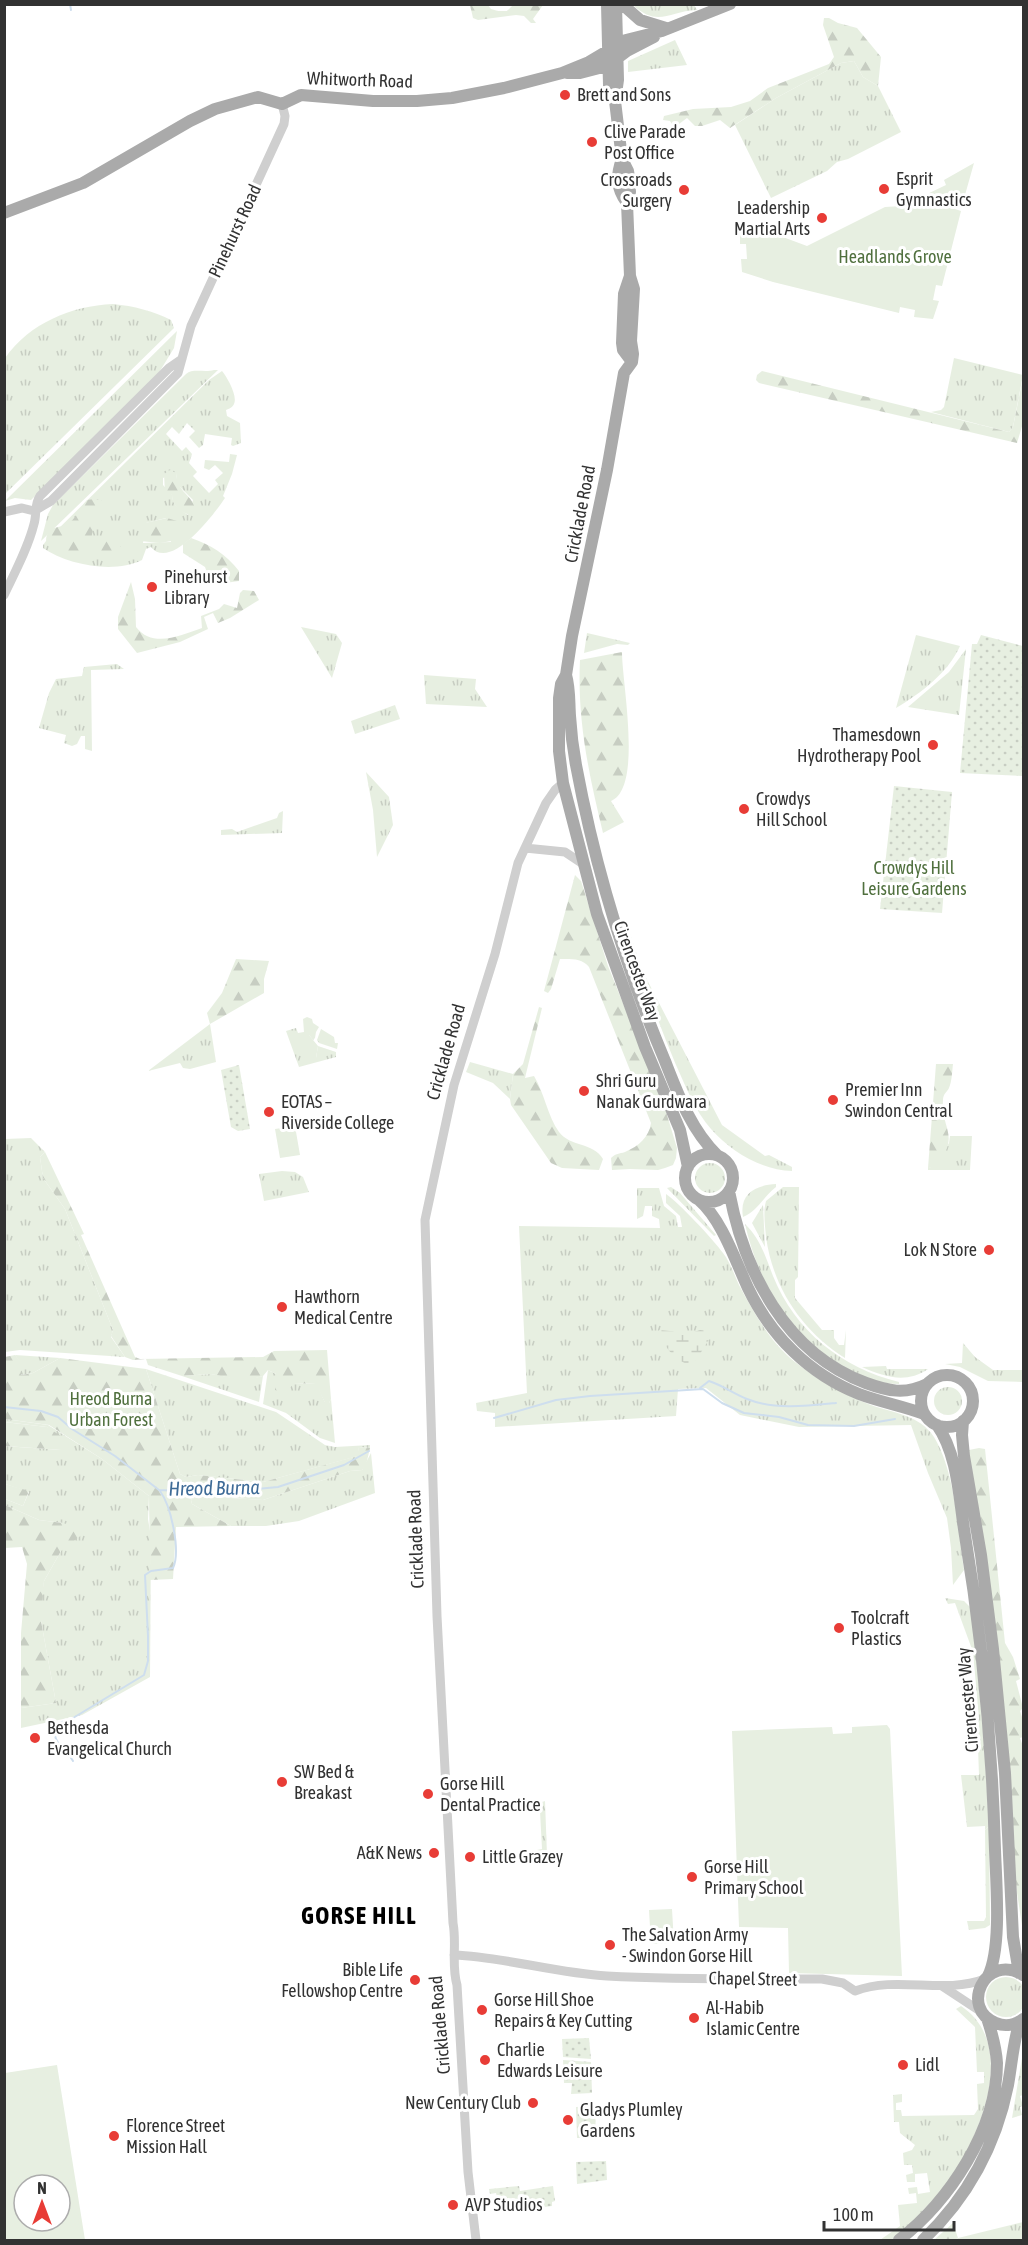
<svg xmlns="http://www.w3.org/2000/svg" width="1028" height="2245" viewBox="0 0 1028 2245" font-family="'Asap Condensed',sans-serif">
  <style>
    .grass { fill: url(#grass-tufts); fill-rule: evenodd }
    .forest { fill: url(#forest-firs) }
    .wetland { fill: url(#wetland-marsh) }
    .park { fill: #e7efe1; fill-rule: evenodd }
    .garden { fill: url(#garden-dots) }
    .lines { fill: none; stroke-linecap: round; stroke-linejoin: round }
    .stream { stroke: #cedeee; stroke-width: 2 }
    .minor { stroke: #cfcfcf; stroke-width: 9 }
    .major { stroke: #aaa; stroke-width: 12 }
    .poi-dot { fill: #e83c36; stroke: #fff; stroke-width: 2 }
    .labels { text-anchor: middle; stroke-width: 6; stroke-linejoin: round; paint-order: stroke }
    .street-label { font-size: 18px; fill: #323232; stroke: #fff }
    .poi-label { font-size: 18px; fill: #323232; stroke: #fff; text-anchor: start }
    .park-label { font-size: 18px; fill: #50703e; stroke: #fff }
    .water-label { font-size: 20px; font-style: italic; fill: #3e6b97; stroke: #fff }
    .district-label { font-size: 24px; font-weight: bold; letter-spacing: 1.5px; fill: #000; stroke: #fff }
  </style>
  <defs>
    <pattern id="grass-tufts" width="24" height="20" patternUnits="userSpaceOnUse" patternTransform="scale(1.5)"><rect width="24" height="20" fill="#e7efe1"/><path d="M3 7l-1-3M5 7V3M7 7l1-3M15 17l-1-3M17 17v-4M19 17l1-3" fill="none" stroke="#c7cdc2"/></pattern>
    <pattern id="forest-firs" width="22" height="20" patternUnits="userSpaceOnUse" patternTransform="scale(1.5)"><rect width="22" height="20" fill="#e7efe1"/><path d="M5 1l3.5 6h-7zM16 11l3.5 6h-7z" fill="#c7cdc2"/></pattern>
    <pattern id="wetland-marsh" width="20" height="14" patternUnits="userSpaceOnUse" patternTransform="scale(1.5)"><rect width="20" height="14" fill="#e7efe1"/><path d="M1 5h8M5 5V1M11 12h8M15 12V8" fill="none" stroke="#c7cdc2"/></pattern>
    <pattern id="garden-dots" width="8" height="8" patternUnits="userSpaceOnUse" patternTransform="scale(1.5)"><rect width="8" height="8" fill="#e7efe1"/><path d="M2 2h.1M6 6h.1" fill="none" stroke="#c7cdc2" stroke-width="1.8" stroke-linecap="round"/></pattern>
  </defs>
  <rect width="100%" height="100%" fill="#fff"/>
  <path class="grass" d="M633 5H694L697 10C669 11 658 28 633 5Z
    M675 40 687 65 628 72V61Z
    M854 61 863 77 878 86 901 132 848 159 837 162 827 171 771 198 735 125 776 98 841 63Z
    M113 304C134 306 153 311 171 320L174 328 5 494V358C30 323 71 306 113 304Z
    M177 331 174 348 152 384 31 500 15 498 5 501Z
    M954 358 1023 375 1013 427 1009 432 931 412 941 410 944 407Z
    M214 370H218L41 541 48 514 53 505 186 374C193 368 205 373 214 370Z
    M222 371C227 377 238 396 234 404 233 407 229 409 226 410L227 416 240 423 241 443 233 446 231 445 232 438 205 434 203 445 199 448 189 437 195 431 187 423 179 434 172 427 166 434 182 451 186 447 192 454 189 463 197 472 193 476 209 493 218 484 215 480 223 473 215 465 209 470 204 468 205 460 229 462 230 454 237 455 232 474 223 496 225 498C215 513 171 572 151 547L146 549 142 560C114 574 68 565 43 548V545L46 541 209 380ZM176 473 177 484 193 500 188 515C178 508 173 506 172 495L163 485V478ZM166 518 171 542 143 543 146 523Z
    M301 627 336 634 342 643 332 678Z
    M587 633 630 643 628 645 617 644 584 653Z
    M916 635 960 646C948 673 921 693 896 708Z
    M966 649 959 715 908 707 949 672Z
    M117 664 124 669 91 670 92 751 85 749V736H81L77 744 72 746 64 743 66 735 39 728 49 693 56 679 82 676 84 667Z
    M424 675 476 679 475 689 487 707 426 704Z
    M395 705 400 719 355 734 351 721Z
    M366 772 389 797 393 825 377 857 373 810Z
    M283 811 282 833 221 835V830L232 829 237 832 277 818 279 813Z
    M630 934 642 970 722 1125 765 1156 769 1155 792 1167V1171C762 1170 731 1152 711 1129 695 1111 686 1087 676 1065 658 1022 642 979 630 934Z
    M307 1017 312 1019 313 1023 319 1027 316 1032 315 1038 313 1040 309 1035 316 1058 318 1046 336 1052V1057L299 1067 286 1031 296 1028 298 1033 304 1032 303 1019Z
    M210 1024 216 1062 190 1069 183 1068 180 1063 148 1071Z
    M321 1029 334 1037 335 1043H338L337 1049 319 1043 317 1040Z
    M470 1062 513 1074 510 1099 493 1083 466 1072Z
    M950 1136H972L970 1170H928V1168L935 1166 949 1143Z
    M31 1138 45 1152 40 1157 43 1178 65 1209 113 1330 111 1337 125 1357 20 1350 5 1352V1139Z
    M695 1178a15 15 0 1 1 30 0a15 15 0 1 1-30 0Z
    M282 1171 295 1172 303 1177 309 1192 264 1201 259 1174Z
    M776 1184V1187C764 1196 757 1212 743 1217 739 1194 755 1185 776 1184Z
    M671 1187 680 1193 716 1235 714 1236 667 1188Z
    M783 1187H799L798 1277 795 1280V1298L822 1330H834V1338L839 1345H844L846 1330 845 1358C802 1331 773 1288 766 1237 765 1225 763 1212 766 1201Z
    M637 1188H659L664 1206 676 1216 678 1227H682L680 1216 666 1203V1194C679 1203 713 1239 723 1253 730 1262 734 1274 739 1285 754 1313 770 1342 795 1362 818 1380 844 1395 871 1405 893 1413 920 1415 934 1437 955 1471 958 1531 964 1570L953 1585 951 1548 947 1518 928 1473 911 1425 799 1427 740 1415 706 1388 678 1389 676 1416 495 1427V1413L477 1411 476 1403 527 1393 519 1226 660 1228 659 1219 652 1216V1206H645L643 1216 637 1219Z
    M763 1205 765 1247 752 1223Z
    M745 1224C760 1238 766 1258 773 1276 795 1331 842 1368 899 1382V1384C881 1384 866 1378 850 1370 793 1341 759 1286 745 1224Z
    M963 1343 975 1357 993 1370H1023V1382L988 1381 960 1367 945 1364 962 1363Z
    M15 1355 60 1358 33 1373 20 1375V1362Z
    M886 1366 887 1369H928C906 1384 885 1377 862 1367Z
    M146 1369 276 1412 325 1445 335 1447 370 1445V1448L359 1447 358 1456 263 1482 198 1475 186 1477 180 1474Z
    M268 1370 294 1383 317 1384 325 1403H329L331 1399 335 1443 320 1438 286 1413 263 1404Z
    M211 1374 245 1380 263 1376 259 1402 182 1376Z
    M934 1401a14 14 0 1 1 28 0a14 14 0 1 1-28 0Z
    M5 1419 48 1425 102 1459 149 1496 148 1519 151 1537 150 1677 82 1715 21 1728V1708L56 1703 41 1621V1601L44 1581 61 1551 63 1523 39 1520 5 1505V1499L23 1506 29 1492 5 1484 4 1446 61 1450 47 1427 5 1422Z
    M371 1453 375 1493 299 1521 266 1526H231L192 1504 191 1500 197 1496 263 1500 350 1471 362 1470Z
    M945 1598 964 1601 971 1608 982 1705 989 1826 985 1830V1826L967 1827 961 1775H979L977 1720 979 1719 973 1652 955 1603 948 1604Z
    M545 1801 547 1855H539L537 1850 542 1849 540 1811H535L539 1803Z
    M986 1997a20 20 0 1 1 40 0a20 20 0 1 1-40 0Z
    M961 2006C1018 2044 981 2132 953 2176 946 2188 935 2198 926 2207 916 2218 906 2233 893 2240 890 2241 884 2240 880 2240L900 2226 898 2205 917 2203 916 2193 909 2194 908 2188 917 2187 918 2194 930 2192 927 2173 915 2174V2182H907L906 2175 913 2173 912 2165H904L903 2153 912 2150 915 2145 900 2133 899 2122H894L893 2095 902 2094V2102L896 2103V2110H901L902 2116 974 2115 978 2109 977 2084 984 2083V2072H977L975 2027 956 2009Z
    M1023 2052V2095L1020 2096 1023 2106 1020 2107 1022 2115 1012 2118Z
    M1023 2222V2240H955L958 2238Z"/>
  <path class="forest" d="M470 5H488L491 9 498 11H507L513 5H543L533 19 536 23H531L524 16 516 15 478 20 473 18Z
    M824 18H829L838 23 857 28 881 57 878 86 863 77 854 61 841 63 776 98 730 128 720 120 702 126H695L687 118 679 124 678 128 674 127 670 121 663 120 664 116 693 109 731 107 750 101 768 88 829 64 834 57 823 25Z
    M762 371 1009 432 1013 427 1023 377V423L1017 443 759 383 756 380 757 375Z
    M170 470 176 473C178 495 193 493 196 512L194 515C182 515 172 506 172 495L165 493 164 474Z
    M94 499 103 501C112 518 90 522 92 539L100 542 111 537 115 538 121 547V556C113 560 99 554 90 553 84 553 81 556 76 556 66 557 41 550 47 535 50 526 59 528 66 525 75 521 80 507 87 500Z
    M167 518 177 521 180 525 177 540 160 543 140 541 139 534 145 523Z
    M191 538C211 545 226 554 239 571V581L225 583 210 581 205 567 183 553V544Z
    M131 582 135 599 136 627C153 649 181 635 202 628L201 616 219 609 224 604 237 608 240 593 243 590 254 591 259 600 230 618 218 623 213 613 204 617 208 629 180 642 137 653 118 629V617Z
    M622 652C622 683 643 788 611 801L624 822 603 833C589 775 577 720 580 660Z
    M575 875 581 881 608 966 664 1105 677 1148 676 1158 673 1165 665 1168 658 1170 630 1169 612 1170 611 1158C616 1153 619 1154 625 1152 639 1146 649 1137 651 1123L589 967C582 958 571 959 560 959L551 989 548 993 544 991Z
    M236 959 269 961 264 979V993L210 1024 207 1013 222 993Z
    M539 1007 542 1008 525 1078 534 1076C544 1092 548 1117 559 1132 570 1147 593 1142 603 1159L599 1170 562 1168 551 1163 511 1105 510 1099 513 1074 523 1064Z
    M936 1064H953C952 1072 952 1081 949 1088 947 1092 943 1094 943 1100 941 1131 961 1134 936 1167L928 1168Z
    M45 1152 84 1234 81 1235 135 1357 140 1359 263 1357 274 1351 327 1350 331 1399 329 1403H325L316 1384 294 1383 284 1395 275 1390 276 1374 268 1370 263 1376 245 1381 211 1374 182 1376 148 1365 146 1359 133 1360 125 1357 111 1336 113 1330 65 1209 43 1178 40 1157Z
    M15 1355 20 1361 21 1375 33 1373 60 1358 146 1369 180 1474 186 1477 198 1475 263 1482 357 1456 359 1447 370 1448 366 1465 362 1470 350 1471 263 1500 197 1496 191 1500 192 1504 231 1526 176 1527 173 1579 150 1580C151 1551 149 1524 149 1496L102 1459 49 1425 5 1419V1357Z
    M4 1422 47 1427 64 1438 67 1447 61 1450 5 1446Z
    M979 1448 985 1449 1005 1643 1013 1657 1020 1679 1016 1681 1023 1708 1020 1711 1024 1723 1023 1737 1020 1738 1024 1749 1023 1932 1017 1893 969 1450Z
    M5 1484 29 1491 23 1506 5 1499Z
    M5 1505 39 1520 63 1523 88 1530 61 1551 44 1581 41 1621 56 1703 21 1708V1633L27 1564 22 1547 5 1548Z
    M989 1826 990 1925 985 1928 969 1930 967 1921H984L986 1917 985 1830Z
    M953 2223 958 2238 955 2240H934Z"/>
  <path class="wetland" d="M659 1330 691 1333 700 1330 708 1331 711 1336 695 1362 688 1365C672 1356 664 1348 659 1330Z"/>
  <path class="park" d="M974 163 965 195 959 194 955 209 961 211 942 286 936 285 933 300 939 301 933 319 914 317 915 310 900 307 899 313 773 282 742 272 741 259H747L746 244H740V227L760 224 764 230 807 246 885 207 902 206 946 185 944 180Z
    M309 1035 318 1046 316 1058 302 1057 296 1039Z
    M295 1126 300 1155 280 1158 275 1129Z
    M887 1725 890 1729 902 1976 789 1973 788 1928 739 1927 732 1731 832 1727 833 1734 852 1733V1727Z
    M672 1909 674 1943 651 1944 649 1910Z
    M57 2065 85 2240H5V2073ZM24 2185H60V2221H24Z"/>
  <path class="garden" d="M981 635 1023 646V776L960 773 972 644H977Z
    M894 786 952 792 942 913 880 909Z
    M239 1065 250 1129 238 1131 231 1127 221 1070Z
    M589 2038 591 2059 563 2057 562 2039Z
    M563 2060 591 2062 592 2093 571 2094 572 2083H564Z
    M595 2106 596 2137 577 2138 576 2107Z
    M606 2161 607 2180 577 2184 576 2162Z
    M519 2186 520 2191 553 2186 555 2201 552 2202V2206L513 2211 512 2203H508V2199L504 2200V2205H502L500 2197H497L496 2193 490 2194 489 2189Z"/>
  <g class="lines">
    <path class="stream" d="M70 4 71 10
      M700 1388 709 1381C722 1385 734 1394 747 1399 774 1410 807 1406 836 1403
      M4 1407 41 1411 58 1417 72 1429 115 1456 159 1490 204 1492 218 1489 246 1490 278 1487 344 1465 369 1451
      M494 1418 556 1400 590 1396 703 1389 722 1403 744 1413 779 1417 808 1425 854 1426 895 1419
      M73 1761C65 1747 49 1742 57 1724L73 1718 144 1675 148 1661V1636L145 1575 151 1571 173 1568C181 1551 171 1506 160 1491"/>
    <path class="minor" d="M34 511 51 501 178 373 191 326 284 124 285 116 282 104
      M4 512 22 508 34 511
      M4 595C15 572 28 548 34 524 37 514 34 505 40 496L169 368 182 359
      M525 848 565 852 583 864
      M454 1955C505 1957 555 1973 607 1976 679 1980 751 1979 822 1979L843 1983 855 1991C898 1975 943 1995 985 1979
      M942 1986 983 2013
      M476 2240 468 2172 457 1985C451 1964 457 1944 453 1923L437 1616 425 1220 454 1085 495 954 518 863 546 803 555 790 563 783"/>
    <path class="major" d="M607 4 609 85 615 100
      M616 4 618 80 615 101 622 159 628 171 629 177 630 192 627 203 630 276 634 289 631 341 633 354 632 362 624 373 607 470 572 636 566 675 561 684 559 698V751L563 783 597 914 645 1047 680 1130 688 1167
      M622 4 640 20 666 28
      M567 73H580L607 66 627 51 654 37
      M622 159C616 176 616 188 627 203
      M4 213 83 183 190 121 215 109 258 97 282 104 301 95 373 101H417L452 98 504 88 562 73 589 62 626 40 662 31 730 4
      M630 276 624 294 622 343 623 350 632 362
      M566 675C570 689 569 702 570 716 571 733 573 749 576 765 595 867 625 966 665 1061 678 1094 691 1130 717 1155
      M685 1178a24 24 0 1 1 48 0a24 24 0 1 1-48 0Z
      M729 1191C744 1271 785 1353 866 1383 888 1391 905 1395 927 1384
      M699 1200C722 1220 735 1260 748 1288 771 1336 809 1374 859 1394 880 1402 903 1406 924 1414
      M921 1401a26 26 0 1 1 52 0a26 26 0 1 1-52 0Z
      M963 1421 962 1435 964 1456 981 1555 993 1649 1005 1773 1013 1937 1019 1973
      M937 1425C957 1453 959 1496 964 1529 982 1636 992 1742 995 1850 996 1881 1002 1948 988 1976
      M1023 1975C985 1952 959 2009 996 2023 1005 2027 1015 2025 1023 2019
      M899 2240C949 2201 997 2130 997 2063 996 2048 992 2033 987 2018
      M923 2240C967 2198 996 2145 1008 2085 1012 2063 1013 2042 1020 2021"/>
  </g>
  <g class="poi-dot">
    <circle cx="565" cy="95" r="6"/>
    <circle cx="592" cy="142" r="6"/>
    <circle cx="884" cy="189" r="6"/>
    <circle cx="684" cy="190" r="6"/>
    <circle cx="822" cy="218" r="6"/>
    <circle cx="152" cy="587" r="6"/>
    <circle cx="933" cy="745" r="6"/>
    <circle cx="744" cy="809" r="6"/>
    <circle cx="584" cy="1091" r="6"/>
    <circle cx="833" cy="1100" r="6"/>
    <circle cx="269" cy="1112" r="6"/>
    <circle cx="989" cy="1250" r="6"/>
    <circle cx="282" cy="1307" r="6"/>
    <circle cx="839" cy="1628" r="6"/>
    <circle cx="35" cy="1738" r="6"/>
    <circle cx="282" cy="1782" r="6"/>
    <circle cx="428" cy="1794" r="6"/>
    <circle cx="434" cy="1853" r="6"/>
    <circle cx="470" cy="1857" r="6"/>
    <circle cx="692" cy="1877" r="6"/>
    <circle cx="610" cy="1945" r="6"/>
    <circle cx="415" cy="1980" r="6"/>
    <circle cx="482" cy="2010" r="6"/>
    <circle cx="694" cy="2018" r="6"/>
    <circle cx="485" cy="2060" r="6"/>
    <circle cx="903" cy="2065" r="6"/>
    <circle cx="533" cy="2103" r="6"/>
    <circle cx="568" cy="2120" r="6"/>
    <circle cx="114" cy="2136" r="6"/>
    <circle cx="453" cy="2205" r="6"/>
  </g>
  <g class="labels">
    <g class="street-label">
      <text transform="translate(360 80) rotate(2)" y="6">Whitworth Road</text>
      <text transform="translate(235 231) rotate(-65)" y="6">Pinehurst Road</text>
      <text transform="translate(580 514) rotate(-79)" y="6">Cricklade Road</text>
      <text transform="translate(637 971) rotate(70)" y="6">Cirencester Way</text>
      <text transform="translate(446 1052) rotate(-74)" y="6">Cricklade Road</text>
      <text transform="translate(416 1539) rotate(-92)" y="6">Cricklade Road</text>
      <text transform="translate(968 1700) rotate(-95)" y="6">Cirencester Way</text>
      <text transform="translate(753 1979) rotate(1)" y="6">Chapel Street</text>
      <text transform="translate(440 2025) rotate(-95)" y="6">Cricklade Road</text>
    </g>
    <g class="poi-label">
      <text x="577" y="101">Brett and Sons</text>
      <text x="604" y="138">Clive Parade<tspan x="604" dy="21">Post Office</tspan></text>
      <text x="896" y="185">Esprit<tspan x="896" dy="21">Gymnastics</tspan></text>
      <text x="672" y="186" text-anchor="end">Crossroads<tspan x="672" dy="21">Surgery</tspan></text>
      <text x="810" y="214" text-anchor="end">Leadership<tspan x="810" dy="21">Martial Arts</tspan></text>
      <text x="164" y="583">Pinehurst<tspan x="164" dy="21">Library</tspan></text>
      <text x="921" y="741" text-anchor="end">Thamesdown<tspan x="921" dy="21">Hydrotherapy Pool</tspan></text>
      <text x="756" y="805">Crowdys<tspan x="756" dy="21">Hill School</tspan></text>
      <text x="596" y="1087">Shri Guru<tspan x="596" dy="21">Nanak Gurdwara</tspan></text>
      <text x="845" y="1096">Premier Inn<tspan x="845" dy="21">Swindon Central</tspan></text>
      <text x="281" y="1108">EOTAS –<tspan x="281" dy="21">Riverside College</tspan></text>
      <text x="977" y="1256" text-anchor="end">Lok N Store</text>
      <text x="294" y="1303">Hawthorn<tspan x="294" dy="21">Medical Centre</tspan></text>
      <text x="851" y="1624">Toolcraft<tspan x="851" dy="21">Plastics</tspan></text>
      <text x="47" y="1734">Bethesda<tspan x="47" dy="21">Evangelical Church</tspan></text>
      <text x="294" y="1778">SW Bed &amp;<tspan x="294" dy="21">Breakast</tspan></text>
      <text x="440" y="1790">Gorse Hill<tspan x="440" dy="21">Dental Practice</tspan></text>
      <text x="422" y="1859" text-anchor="end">A&amp;K News</text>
      <text x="482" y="1863">Little Grazey</text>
      <text x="704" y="1873">Gorse Hill<tspan x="704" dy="21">Primary School</tspan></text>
      <text x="622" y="1941">The Salvation Army<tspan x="622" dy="21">- Swindon Gorse Hill</tspan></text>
      <text x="403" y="1976" text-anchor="end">Bible Life<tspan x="403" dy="21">Fellowshop Centre</tspan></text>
      <text x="494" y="2006">Gorse Hill Shoe<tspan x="494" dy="21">Repairs &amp; Key Cutting</tspan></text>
      <text x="706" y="2014">Al-Habib<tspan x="706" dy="21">Islamic Centre</tspan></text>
      <text x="497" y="2056">Charlie<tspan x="497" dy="21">Edwards Leisure</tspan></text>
      <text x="915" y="2071">Lidl</text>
      <text x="521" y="2109" text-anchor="end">New Century Club</text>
      <text x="580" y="2116">Gladys Plumley<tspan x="580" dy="21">Gardens</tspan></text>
      <text x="126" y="2132">Florence Street<tspan x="126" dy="21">Mission Hall</tspan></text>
      <text x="465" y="2211">AVP Studios</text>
    </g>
    <g class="park-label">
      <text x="895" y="263">Headlands Grove</text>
      <text x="914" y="874">Crowdys Hill<tspan x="914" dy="21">Leisure Gardens</tspan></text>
      <text x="111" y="1405">Hreod Burna<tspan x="111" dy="21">Urban Forest</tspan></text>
    </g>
    <g class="water-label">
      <text transform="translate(214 1488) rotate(-1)" y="7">Hreod Burna</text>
    </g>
    <g class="district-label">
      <text x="359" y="1924">GORSE HILL</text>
    </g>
  </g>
  <rect width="1028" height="2245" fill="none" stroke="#323232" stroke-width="12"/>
  <g transform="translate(42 2203)"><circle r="28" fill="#ffffff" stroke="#adadad" stroke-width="1.5"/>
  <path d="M0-4.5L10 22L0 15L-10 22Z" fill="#e83c36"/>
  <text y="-9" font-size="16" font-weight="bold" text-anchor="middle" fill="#323232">N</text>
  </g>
  <path d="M824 2221v9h130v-9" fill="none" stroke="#323232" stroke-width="3"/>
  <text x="833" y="2221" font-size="18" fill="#323232" stroke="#ffffff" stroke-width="4.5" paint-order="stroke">100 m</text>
</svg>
